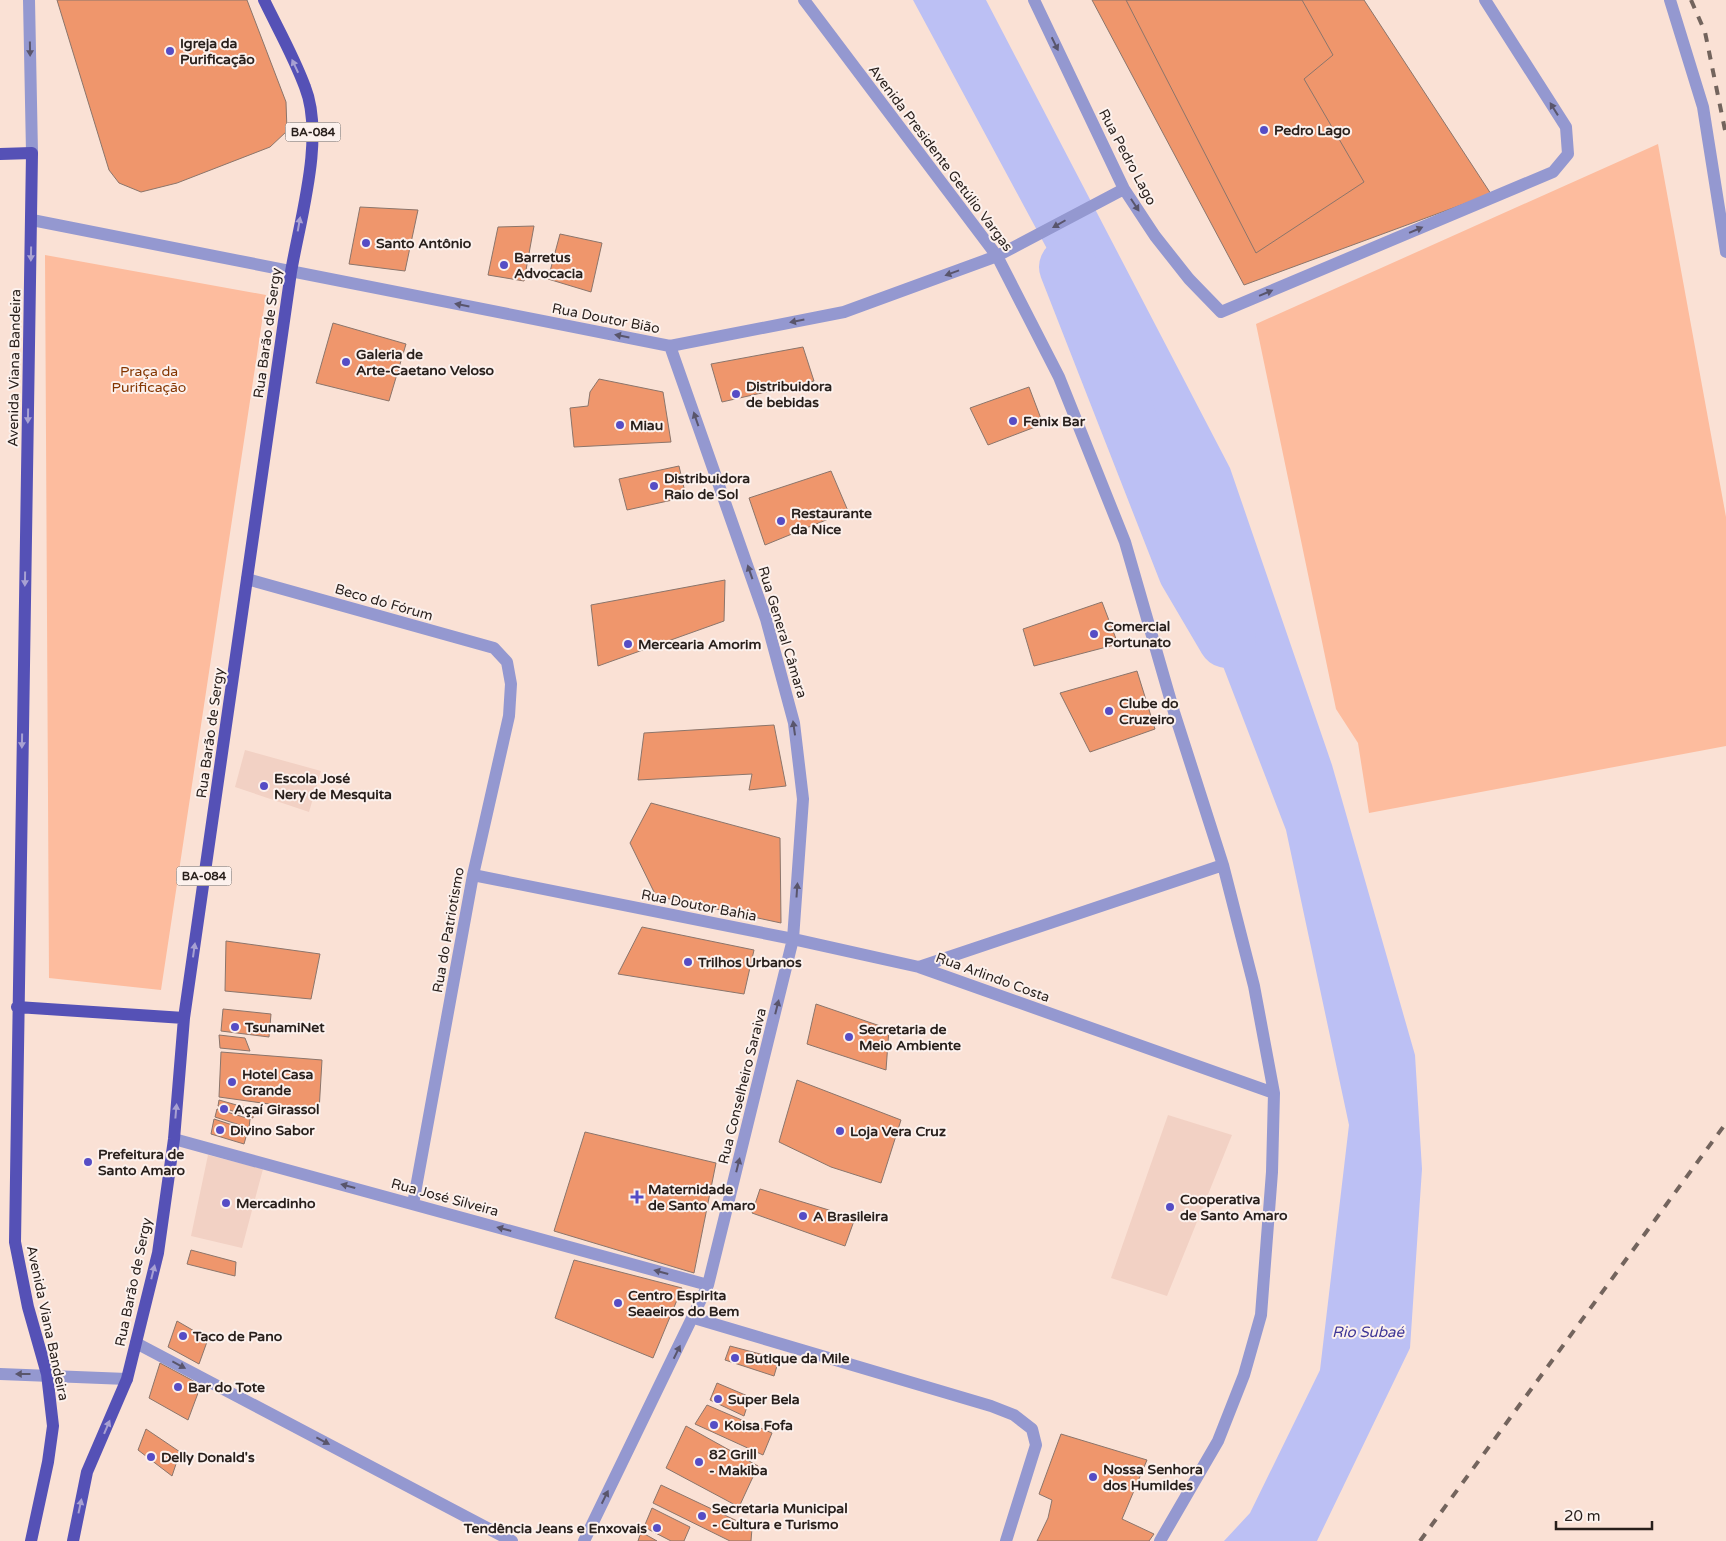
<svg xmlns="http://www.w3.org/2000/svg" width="1726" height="1541" viewBox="0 0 1726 1541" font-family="'Varela Round',sans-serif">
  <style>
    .built { fill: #f2d1c4 }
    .green { fill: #fdbc9e }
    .water { fill: #bcc0f4 }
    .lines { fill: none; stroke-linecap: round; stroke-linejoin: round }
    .river { stroke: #bcc0f4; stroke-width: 58 }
    .building { fill: #ef966c; stroke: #8b756b }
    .minor { stroke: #9498d0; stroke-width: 12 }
    .major { stroke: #5551b6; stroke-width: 12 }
    .rail { stroke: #73645d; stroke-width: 4; stroke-dasharray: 9 9; stroke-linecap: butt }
    .oneway { fill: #59556c }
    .oneway2 { fill: #a8a1d2 }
    .poi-dot { fill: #564dc5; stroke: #fcf1ed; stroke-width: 2 }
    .labels { text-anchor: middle; stroke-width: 4; stroke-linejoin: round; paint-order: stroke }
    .shield { fill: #fcf1ed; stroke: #685e5a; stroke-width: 1 }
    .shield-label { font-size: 12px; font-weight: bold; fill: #281f1b }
    .poi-label { font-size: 14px; font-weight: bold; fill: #281f1b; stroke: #fcf1ed; text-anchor: start }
    .street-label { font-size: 14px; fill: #281f1b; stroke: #fcf1ed }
    .park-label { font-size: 14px; fill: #843500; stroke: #fcf1ed }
    .water-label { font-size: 15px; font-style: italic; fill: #3e3696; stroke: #fcf1ed }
  </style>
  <rect width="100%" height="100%" fill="#fae1d5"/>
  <path class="built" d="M245 750 321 771 309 812 235 787Z
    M1168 1115 1232 1135 1167 1296 1111 1278Z
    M208 1155 263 1169 242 1248 191 1236Z"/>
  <path class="green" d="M1658 144 1726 517V746L1369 813 1358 743 1336 709 1256 324Z
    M45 255 266 295 161 990 49 978Z"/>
  <path class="water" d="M913 0H986L1230 468 1332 765 1415 1055 1422 1169 1410 1348 1317 1541H1224L1250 1513 1320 1370 1349 1125 1286 830 1101 349Z"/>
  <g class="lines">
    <path class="river" d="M1068 267 1187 571 1227 639"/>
  </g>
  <path class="building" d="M57 0H247L286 102 287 131 270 147 177 183 141 192 119 183 109 170Z
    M1092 0H1364L1491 194 1244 285Z
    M1126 0H1302L1333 55 1304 79 1364 182 1256 253Z
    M360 207 418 210 405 271 349 264Z
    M534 226 524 281 488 275 498 227Z
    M560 234 602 243 591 292 548 279Z
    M333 323 406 344 389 401 316 383Z
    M803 347 814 381 722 402 711 364Z
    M599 379 663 392 671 442 574 447 570 408 588 406 590 392Z
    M1029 387 1043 424 988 445 970 408Z
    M679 466 686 497 627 510 619 479Z
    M831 471 848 511 765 545 749 498Z
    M725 580 724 621 598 666 591 605Z
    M1102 602 1118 644 1034 666 1023 629Z
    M1137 671 1155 729 1090 752 1060 693Z
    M774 725 786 786 749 790 752 774 638 780 644 733Z
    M651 803 780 838 781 923 656 896 630 843Z
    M642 927 754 950 744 994 618 974Z
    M226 941 320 954 311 999 225 991Z
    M816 1004 889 1029 886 1070 807 1044Z
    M223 1009 271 1014 269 1037 221 1031Z
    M219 1035 245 1038 250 1051 220 1048Z
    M221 1052 322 1060 319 1111 219 1097Z
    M797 1080 901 1120 881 1183 831 1167 779 1142Z
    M219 1100 254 1110 253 1118 218 1106Z
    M217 1109 250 1119 249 1128 215 1117Z
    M214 1119 248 1130 244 1144 211 1134Z
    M585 1132 716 1163 694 1273 554 1231Z
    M760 1189 855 1218 845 1246 752 1213Z
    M191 1250 236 1262 235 1276 187 1264Z
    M574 1260 682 1288 653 1358 555 1318Z
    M177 1321 208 1339 199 1364 168 1347Z
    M730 1346 779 1359 774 1376 725 1360Z
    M160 1363 201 1385 188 1420 149 1398Z
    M717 1383 750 1397 744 1416 710 1400Z
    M707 1405 772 1433 763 1455 695 1424Z
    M686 1426 758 1466 739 1507 666 1468Z
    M146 1429 180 1452 172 1476 138 1450Z
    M1061 1434 1147 1460 1122 1519 1154 1534 1149 1541H1037L1048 1518 1052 1500 1039 1494Z
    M661 1485 752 1528 751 1541H730L653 1503Z
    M652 1508 690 1527 684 1541H671L644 1527Z
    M641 1532 657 1541H638Z"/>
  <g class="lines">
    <path class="minor" d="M29 0 32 153
      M804 0 997 256 1059 377 1125 542 1174 712 1223 865 1254 986 1274 1093 1272 1172 1261 1315 1244 1375 1218 1441 1160 1541
      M1034 0 1124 189 1155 236 1189 279 1221 312 1553 172 1568 154 1566 127 1485 0
      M1670 0 1703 107 1726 252
      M32 220 670 346 844 312 997 256 1124 189
      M247 579 494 648 507 662 511 684 509 716 473 875 413 1204
      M473 875 793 939 919 967 1274 1093
      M919 967 1223 865
      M174 1139 708 1285
      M694 1318 991 1406 1014 1415 1032 1429 1036 1445 1006 1541
      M136 1343 512 1541
      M0 1374 127 1379
      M584 1541 708 1285 793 939 803 799 794 723 766 619 670 346"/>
    <path class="major" d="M0 154 32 153 15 1242 28 1307 47 1374 53 1426 48 1462 31 1541
      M17 1007 184 1018
      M73 1541 87 1472 127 1379 158 1253 174 1139 184 1018 291 272C300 219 325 137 305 87 294 57 278 29 264 0"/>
    <path class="rail" d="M1691 0 1705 32 1726 135
      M1420 1541 1726 1123"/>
  </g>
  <defs><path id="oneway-solid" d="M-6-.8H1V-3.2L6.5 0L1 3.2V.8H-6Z" transform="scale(1.25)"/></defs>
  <g class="oneway">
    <use href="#oneway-solid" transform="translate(1055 44) rotate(64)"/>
    <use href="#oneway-solid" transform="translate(30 49) rotate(89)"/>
    <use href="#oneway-solid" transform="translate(1554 109) rotate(-122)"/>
    <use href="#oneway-solid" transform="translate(1135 205) rotate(57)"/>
    <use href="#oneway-solid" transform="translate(1059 224) rotate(150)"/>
    <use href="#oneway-solid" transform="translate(1416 230) rotate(-23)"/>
    <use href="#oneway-solid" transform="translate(952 273) rotate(160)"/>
    <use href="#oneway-solid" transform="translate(1266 293) rotate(-23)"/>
    <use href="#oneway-solid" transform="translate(462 305) rotate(-169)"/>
    <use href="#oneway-solid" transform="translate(797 321) rotate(169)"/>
    <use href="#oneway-solid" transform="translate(622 336) rotate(-169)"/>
    <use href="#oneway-solid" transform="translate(696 419) rotate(-109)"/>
    <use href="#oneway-solid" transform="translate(750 572) rotate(-109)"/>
    <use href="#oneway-solid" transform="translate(794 728) rotate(-98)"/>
    <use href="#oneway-solid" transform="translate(797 890) rotate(-86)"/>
    <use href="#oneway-solid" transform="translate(777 1007) rotate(-76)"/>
    <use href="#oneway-solid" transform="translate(738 1165) rotate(-76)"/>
    <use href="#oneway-solid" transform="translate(348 1186) rotate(-165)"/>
    <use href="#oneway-solid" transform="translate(504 1229) rotate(-165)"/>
    <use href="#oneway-solid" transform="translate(661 1272) rotate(-165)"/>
    <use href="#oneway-solid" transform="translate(677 1352) rotate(-64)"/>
    <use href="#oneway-solid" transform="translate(179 1365) rotate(28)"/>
    <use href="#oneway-solid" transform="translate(23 1374) rotate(-180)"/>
    <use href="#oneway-solid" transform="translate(323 1441) rotate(28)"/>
    <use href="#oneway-solid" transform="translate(605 1497) rotate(-64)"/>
  </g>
  <g class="oneway2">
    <use href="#oneway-solid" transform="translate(295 66) rotate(-115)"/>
    <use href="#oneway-solid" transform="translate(299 224) rotate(-80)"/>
    <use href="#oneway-solid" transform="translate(31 254) rotate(91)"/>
    <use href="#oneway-solid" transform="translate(28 416) rotate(91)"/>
    <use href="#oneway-solid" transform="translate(25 579) rotate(91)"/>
    <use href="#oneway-solid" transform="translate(22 741) rotate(91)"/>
    <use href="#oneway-solid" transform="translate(194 950) rotate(-82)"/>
    <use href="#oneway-solid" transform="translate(176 1111) rotate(-85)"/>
    <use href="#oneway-solid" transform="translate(153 1272) rotate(-76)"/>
    <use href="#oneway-solid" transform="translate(107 1427) rotate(-67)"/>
    <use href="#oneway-solid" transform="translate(80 1506) rotate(-78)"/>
  </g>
  <g class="poi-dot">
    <circle cx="170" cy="51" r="5"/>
    <circle cx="1264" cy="130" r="5"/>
    <circle cx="366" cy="243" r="5"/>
    <circle cx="504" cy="265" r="5"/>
    <circle cx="346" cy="362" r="5"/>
    <circle cx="736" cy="394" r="5"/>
    <circle cx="1013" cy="421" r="5"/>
    <circle cx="620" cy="425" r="5"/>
    <circle cx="654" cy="486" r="5"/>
    <circle cx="781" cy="521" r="5"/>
    <circle cx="1094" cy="634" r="5"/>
    <circle cx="628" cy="644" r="5"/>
    <circle cx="1109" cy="711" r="5"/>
    <circle cx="264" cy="786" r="5"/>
    <circle cx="688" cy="962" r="5"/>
    <circle cx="235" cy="1027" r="5"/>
    <circle cx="849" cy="1037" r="5"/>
    <circle cx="232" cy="1082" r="5"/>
    <circle cx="224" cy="1109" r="5"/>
    <circle cx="220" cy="1130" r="5"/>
    <circle cx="840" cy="1131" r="5"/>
    <circle cx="88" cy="1162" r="5"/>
    <path d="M634.5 1189.5h5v5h5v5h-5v5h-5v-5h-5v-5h5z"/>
    <circle cx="226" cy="1203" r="5"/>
    <circle cx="1170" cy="1207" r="5"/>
    <circle cx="803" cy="1216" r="5"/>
    <circle cx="618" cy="1303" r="5"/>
    <circle cx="183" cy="1336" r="5"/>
    <circle cx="735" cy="1358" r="5"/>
    <circle cx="178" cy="1387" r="5"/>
    <circle cx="718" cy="1399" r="5"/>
    <circle cx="714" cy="1425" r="5"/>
    <circle cx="151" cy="1457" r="5"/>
    <circle cx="699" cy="1462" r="5"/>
    <circle cx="1093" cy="1477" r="5"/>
    <circle cx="702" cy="1516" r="5"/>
    <circle cx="657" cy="1528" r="5"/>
  </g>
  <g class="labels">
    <g class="shield">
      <rect x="285.5" y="122.5" width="55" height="19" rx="4"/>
      <rect x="176.5" y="866.5" width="55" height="19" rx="4"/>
    </g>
    <g class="shield-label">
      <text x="313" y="136">BA-084</text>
      <text x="204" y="880">BA-084</text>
    </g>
    <g class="poi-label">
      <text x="180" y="48">Igreja da<tspan x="180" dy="16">Purificação</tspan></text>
      <text x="1274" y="135">Pedro Lago</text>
      <text x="376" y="248">Santo Antônio</text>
      <text x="514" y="262">Barretus<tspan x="514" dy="16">Advocacia</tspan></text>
      <text x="356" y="359">Galeria de<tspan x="356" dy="16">Arte-Caetano Veloso</tspan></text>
      <text x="746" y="391">Distribuidora<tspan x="746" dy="16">de bebidas</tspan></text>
      <text x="1023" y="426">Fenix Bar</text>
      <text x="630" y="430">Miau</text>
      <text x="664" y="483">Distribuidora<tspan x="664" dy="16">Raio de Sol</tspan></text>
      <text x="791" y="518">Restaurante<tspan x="791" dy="16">da Nice</tspan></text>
      <text x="1104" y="631">Comercial<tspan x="1104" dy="16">Portunato</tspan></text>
      <text x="638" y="649">Mercearia Amorim</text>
      <text x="1119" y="708">Clube do<tspan x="1119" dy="16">Cruzeiro</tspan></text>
      <text x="274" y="783">Escola José<tspan x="274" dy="16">Nery de Mesquita</tspan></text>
      <text x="698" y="967">Trilhos Urbanos</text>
      <text x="245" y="1032">TsunamiNet</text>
      <text x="859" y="1034">Secretaria de<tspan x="859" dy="16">Meio Ambiente</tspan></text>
      <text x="242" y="1079">Hotel Casa<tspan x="242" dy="16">Grande</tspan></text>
      <text x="234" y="1114">Açaí Girassol</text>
      <text x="230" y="1135">Divino Sabor</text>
      <text x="850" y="1136">Loja Vera Cruz</text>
      <text x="98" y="1159">Prefeitura de<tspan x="98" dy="16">Santo Amaro</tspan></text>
      <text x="648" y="1194">Maternidade<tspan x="648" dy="16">de Santo Amaro</tspan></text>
      <text x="1180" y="1204">Cooperativa<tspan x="1180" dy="16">de Santo Amaro</tspan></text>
      <text x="236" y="1208">Mercadinho</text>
      <text x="813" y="1221">A Brasileira</text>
      <text x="628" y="1300">Centro Espirita<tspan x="628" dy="16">Seaeiros do Bem</tspan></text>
      <text x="193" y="1341">Taco de Pano</text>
      <text x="745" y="1363">Butique da Mile</text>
      <text x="188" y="1392">Bar do Tote</text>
      <text x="728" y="1404">Super Bela</text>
      <text x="724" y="1430">Koisa Fofa</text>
      <text x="709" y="1459">82 Grill<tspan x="709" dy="16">- Makiba</tspan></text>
      <text x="161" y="1462">Delly Donald's</text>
      <text x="1103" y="1474">Nossa Senhora<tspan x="1103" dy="16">dos Humildes</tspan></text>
      <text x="712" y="1513">Secretaria Municipal<tspan x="712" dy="16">- Cultura e Turismo</tspan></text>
      <text x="647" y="1533" text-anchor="end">Tendência Jeans e Enxovais</text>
    </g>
    <g class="street-label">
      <text transform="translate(1128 157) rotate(62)" y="5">Rua Pedro Lago</text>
      <text transform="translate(941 158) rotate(53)" y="5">Avenida Presidente Getúlio Vargas</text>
      <text transform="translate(606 318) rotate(11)" y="5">Rua Doutor Bião</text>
      <text transform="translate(267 333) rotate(-82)" y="5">Rua Barão de Sergy</text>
      <text transform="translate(14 368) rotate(-89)" y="5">Avenida Viana Bandeira</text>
      <text transform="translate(384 602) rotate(16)" y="5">Beco do Fórum</text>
      <text transform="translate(783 632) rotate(73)" y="5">Rua General Câmara</text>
      <text transform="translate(210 733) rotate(-82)" y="5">Rua Barão de Sergy</text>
      <text transform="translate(699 905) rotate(11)" y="5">Rua Doutor Bahia</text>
      <text transform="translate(448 930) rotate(-80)" y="5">Rua do Patriotismo</text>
      <text transform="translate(993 977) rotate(20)" y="5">Rua Arlindo Costa</text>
      <text transform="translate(742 1086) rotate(-76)" y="5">Rua Conselheiro Saraiva</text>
      <text transform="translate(445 1197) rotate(15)" y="5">Rua José Silveira</text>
      <text transform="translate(133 1282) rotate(-78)" y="5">Rua Barão de Sergy</text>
      <text transform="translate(48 1323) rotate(78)" y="5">Avenida Viana Bandeira</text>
    </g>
    <g class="park-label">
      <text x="149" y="376">Praça da<tspan x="149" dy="16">Purificação</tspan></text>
    </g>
    <g class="water-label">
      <text x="1368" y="1337">Rio Subaé</text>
    </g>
  </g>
  <path d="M1556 1521v8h96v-8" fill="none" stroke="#281f1b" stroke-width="2.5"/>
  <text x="1564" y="1521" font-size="15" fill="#281f1b" stroke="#fcf1ed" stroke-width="4" paint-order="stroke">20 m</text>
</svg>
